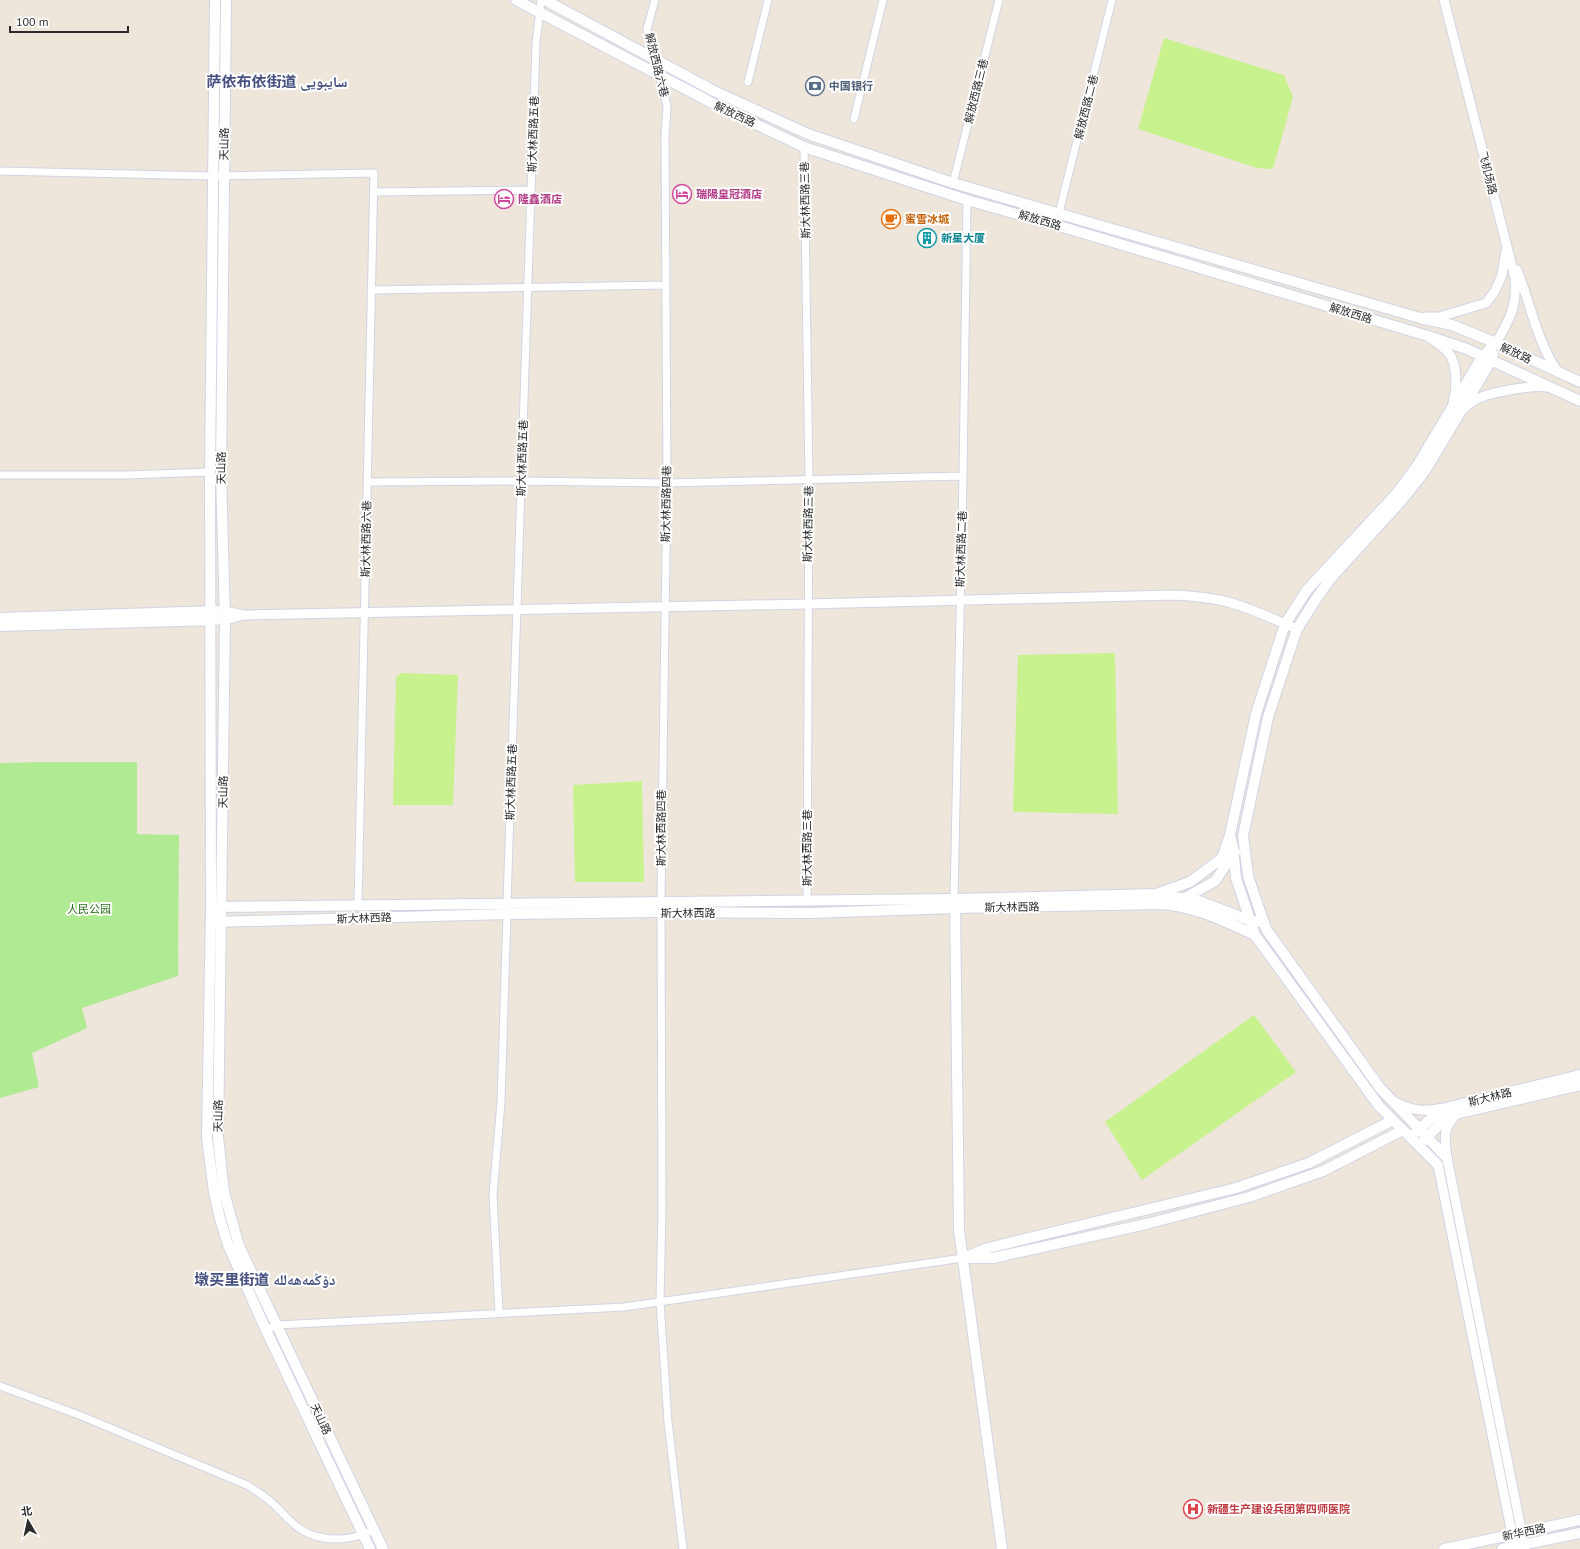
<svg xmlns="http://www.w3.org/2000/svg" width="1580" height="1549" viewBox="0 0 1580 1549" font-family="'PT Sans','Noto Naskh Arabic','Noto Sans SC',sans-serif">
  <style>
    .green { fill: #b0ea92 }
    .pitch { fill: #c7f28d }
    .lines { fill: none; stroke-linecap: round; stroke-linejoin: round }
    .minor-casing { stroke: #d0d4e5; stroke-width: 9 }
    .tertiary-casing { stroke: #d0d4e5; stroke-width: 11 }
    .secondary-casing { stroke: #d0d4e5; stroke-width: 12 }
    .minor { stroke: #fff; stroke-width: 7 }
    .tertiary { stroke: #fff; stroke-width: 9 }
    .secondary { stroke: #fff; stroke-width: 10 }
    .labels { text-anchor: middle; stroke-width: 4; stroke-linejoin: round; paint-order: stroke }
    .street-label { font-size: 11px; fill: #2a2a2a; stroke: #fff }
    .service-label { font-size: 11px; font-weight: bold; fill: #4e5e75; stroke: #fff; text-anchor: start }
    .hotel-label { font-size: 11px; font-weight: bold; fill: #b23c85; stroke: #fff; text-anchor: start }
    .food-label { font-size: 11px; font-weight: bold; fill: #c56008; stroke: #fff; text-anchor: start }
    .culture-label { font-size: 11px; font-weight: bold; fill: #0d838f; stroke: #fff; text-anchor: start }
    .park-label { font-size: 11px; fill: #266f13; stroke: #fff }
    .health-label { font-size: 11px; font-weight: bold; fill: #be3a42; stroke: #fff; text-anchor: start }
    .district-label { font-size: 15px; font-weight: bold; fill: #465080; stroke: #fff }
  </style>
  <rect width="100%" height="100%" fill="#eee6db"/>
  <path class="green" d="M41 762H137V834L179 835 178 976 82 1008 87 1028 32 1053 39 1087 0 1098V763Z"/>
  <path class="pitch" d="M1164 38 1284 75 1293 97 1273 169 1257 168 1138 129Z
    M1115 653 1118 814 1013 812 1018 655Z
    M401 673 458 675 453 805H393L396 677Z
    M642 781 644 882H575L573 785Z
    M1254 1015 1296 1072 1142 1180 1105 1122Z"/>
  <g class="lines">
    <g class="minor-casing">
      <path id="minor" d="M655 0 647 29 667 106 665 136 667 483 661 902 662 1210 660 1302 668 1422 683 1549
        M748 82 768 0
        M854 119 883 0
        M804 147 809 480 807 901
        M0 171 212 176 374 173 358 905
        M953 183 999 0
        M374 192 531 190
        M1059 213 1112 0
        M371 290 666 285
        M0 475H126L210 472
        M367 482 521 481 667 483 963 476
        M954 899 963 476 967 200
        M507 903 536 43 541 0
        M499 1313 493 1195 501 1102 507 914
        M266 1330 277 1325 624 1307 963 1258
        M0 1386 79 1415 247 1485C255 1490 263 1495 270 1501 281 1510 290 1523 302 1530 323 1543 352 1541 373 1530"/>
    </g>
    <g class="tertiary-casing">
      <path id="tertiary" d="M1444 0 1515 278C1517 307 1510 319 1496 343
        M1517 270C1530 302 1538 345 1558 372
        M1426 317H1439L1486 303 1495 291 1502 275 1506 251
        M1430 338C1436 342 1443 347 1448 352 1458 364 1457 389 1453 403
        M1464 409C1468 404 1472 401 1479 398 1492 392 1533 385 1547 387
        M243 615 807 604 1174 595C1191 596 1207 597 1224 601 1249 607 1273 619 1297 629
        M225 620 243 615 225 611
        M1395 1102C1412 1111 1425 1112 1444 1108
        M1455 1116C1442 1130 1445 1140 1447 1158L1525 1549
        M1438 1165 1515 1549"/>
    </g>
    <g class="secondary-casing">
      <path id="secondary" d="M215 0 210 472 211 907 207 1138 214 1192 220 1219 228 1245 266 1330 370 1549
        M226 0 221 472 225 620 218 1137 224 1192 239 1246 383 1549
        M516 0 718 106 804 147 967 200 1056 225 1428 336 1467 349 1580 401
        M545 0 714 91 808 134 953 183 1420 318 1452 325 1496 343 1580 382
        M0 618 217 611
        M0 626 216 620
        M1159 893 1190 882 1222 858 1230 835
        M1183 899 1215 881 1235 852
        M955 903 959 1230 1002 1549
        M217 907 954 899 1157 894 1199 901 1251 921 1264 922
        M214 922 507 914 661 912 812 913 955 908 1158 904C1192 905 1224 921 1255 935
        M1415 1133 1437 1113 1449 1107 1580 1075
        M1423 1141 1444 1120 1456 1114 1580 1085
        M1447 1158 1380 1088 1266 929 1248 876 1243 836 1268 717 1297 629 1316 599 1331 578 1403 499 1425 471 1491 361 1493 354
        M1438 1165 1379 1106 1255 935 1236 878 1233 847 1230 835 1256 714 1285 624 1307 590 1397 493 1417 466 1482 357 1496 343
        M968 1256 988 1248 1236 1188 1309 1163 1393 1120
        M963 1258H993L1146 1224 1249 1197 1323 1171 1403 1130
        M1444 1549 1580 1520
        M1502 1549 1580 1533"/>
    </g>
    <use href="#minor" class="minor"/>
    <use href="#tertiary" class="tertiary"/>
    <use href="#secondary" class="secondary"/>
  </g>
  <defs>
    <g id="bank-ring" transform="scale(1)"><circle r="9.5" fill="#fff" stroke="#5c6f8a" stroke-width="1.5"/><path d="M-6-4H6V4H-6ZM0-2.3a2.3 2.3 0 1 0 0 4.6a2.3 2.3 0 1 0 0-4.6Z" fill="#5c6f8a"/></g>
    <g id="hotel-ring" transform="scale(1)"><circle r="9.5" fill="#fff" stroke="#d1479c" stroke-width="1.5"/><path d="M-6-4.5h1.5V1H6V5H4.5V3h-9V5H-6ZM-4 0a1.8 1.8 0 1 1 3.6 0ZM.5 0V-2.5h3Q6-2.5 6 0Z" fill="#d1479c"/></g>
    <g id="cafe-ring" transform="scale(1)"><circle r="9.5" fill="#fff" stroke="#e8710a" stroke-width="1.5"/><path d="M-5.5-4.5H6V0H3Q3 3.5 0 3.5H-2.5Q-5.5 3.5-5.5 0ZM3-3.2v2h1.7v-2ZM-6 4.5H4V6H-6Z" fill="#e8710a"/></g>
    <g id="building-ring" transform="scale(1)"><circle r="9.5" fill="#fff" stroke="#0f9aa8" stroke-width="1.5"/><path d="M-4-6H4V6H1V3H-1V6H-4ZM-2.5-4.3h1.7v1.8h-1.7ZM.8-4.3h1.7v1.8H.8ZM-2.5-1h1.7V.8h-1.7ZM.8-1h1.7V.8H.8Z" fill="#0f9aa8"/></g>
    <g id="hospital-ring" transform="scale(1)"><circle r="9.5" fill="#fff" stroke="#e0444e" stroke-width="1.5"/><path d="M-5-5h3v3.5h4V-5h3V5h-3V1.5h-4V5h-3Z" fill="#e0444e"/></g>
  </defs>
  <g fill-rule="evenodd">
    <use href="#bank-ring" x="815" y="86"/>
    <use href="#hotel-ring" x="682" y="194"/>
    <use href="#hotel-ring" x="504" y="199"/>
    <use href="#cafe-ring" x="891" y="219"/>
    <use href="#building-ring" x="927" y="238"/>
    <use href="#hospital-ring" x="1193" y="1509"/>
  </g>
  <g class="labels">
    <g class="street-label">
      <text transform="translate(657 65) rotate(76)" y="4">解放西路六巷</text>
      <text transform="translate(976 91) rotate(-76)" y="4">解放西路三巷</text>
      <text transform="translate(1086 107) rotate(-76)" y="4">解放西路二巷</text>
      <text transform="translate(735 114) rotate(25)" y="4">解放西路</text>
      <text transform="translate(533 134) rotate(-88)" y="4">斯大林西路五巷</text>
      <text transform="translate(224 144) rotate(-89)" y="4">天山路</text>
      <text transform="translate(1488 173) rotate(76)" y="4">飞机场路</text>
      <text transform="translate(805 200) rotate(-91)" y="4">斯大林西路三巷</text>
      <text transform="translate(1040 220) rotate(16)" y="4">解放西路</text>
      <text transform="translate(1351 313) rotate(17)" y="4">解放西路</text>
      <text transform="translate(1516 353) rotate(25)" y="4">解放路</text>
      <text transform="translate(522 458) rotate(-88)" y="4">斯大林西路五巷</text>
      <text transform="translate(221 468) rotate(-90)" y="4">天山路</text>
      <text transform="translate(666 504) rotate(-89)" y="4">斯大林西路四巷</text>
      <text transform="translate(808 524) rotate(-89)" y="4">斯大林西路三巷</text>
      <text transform="translate(366 539) rotate(-89)" y="4">斯大林西路六巷</text>
      <text transform="translate(961 549) rotate(-88)" y="4">斯大林西路二巷</text>
      <text transform="translate(511 782) rotate(-88)" y="4">斯大林西路五巷</text>
      <text transform="translate(223 792) rotate(-89)" y="4">天山路</text>
      <text transform="translate(661 828) rotate(-90)" y="4">斯大林西路四巷</text>
      <text transform="translate(807 848) rotate(-90)" y="4">斯大林西路三巷</text>
      <text transform="translate(1012 907) rotate(-1)" y="4">斯大林西路</text>
      <text x="688" y="917">斯大林西路</text>
      <text transform="translate(364 918) rotate(-2)" y="4">斯大林西路</text>
      <text transform="translate(1490 1097) rotate(-14)" y="4">斯大林路</text>
      <text transform="translate(218 1116) rotate(-89)" y="4">天山路</text>
      <text transform="translate(321 1419) rotate(65)" y="4">天山路</text>
      <text transform="translate(1524 1532) rotate(-12)" y="4">新华西路</text>
    </g>
    <g class="service-label">
      <text x="829" y="90">中国银行</text>
    </g>
    <g class="hotel-label">
      <text x="696" y="198">瑞陽皇冠酒店</text>
      <text x="518" y="203">隆鑫酒店</text>
    </g>
    <g class="food-label">
      <text x="905" y="223">蜜雪冰城</text>
    </g>
    <g class="culture-label">
      <text x="941" y="242">新星大厦</text>
    </g>
    <g class="park-label">
      <text x="89" y="913">人民公园</text>
    </g>
    <g class="health-label">
      <text x="1207" y="1513">新疆生产建设兵团第四师医院</text>
    </g>
    <g class="district-label">
      <text x="277" y="87">萨依布依街道 سايبويى</text>
      <text x="265" y="1285">墩买里街道 دۆڭمەھەللە</text>
    </g>
  </g>
  <g transform="translate(28 1521) rotate(351)" stroke="#ffffff" stroke-width="3" paint-order="stroke">
  <path d="M0-3L7 15L0 10L-7 15Z" fill="#2a2a2a"/>
  <text y="-6" font-size="11" font-weight="bold" text-anchor="middle" fill="#2a2a2a">北</text>
  </g>
  <path d="M10 26v6h118v-6" fill="none" stroke="#2a2a2a" stroke-width="2"/>
  <text x="16" y="26" font-size="12" fill="#2a2a2a" stroke="#ffffff" stroke-width="3" paint-order="stroke">100 m</text>
</svg>
